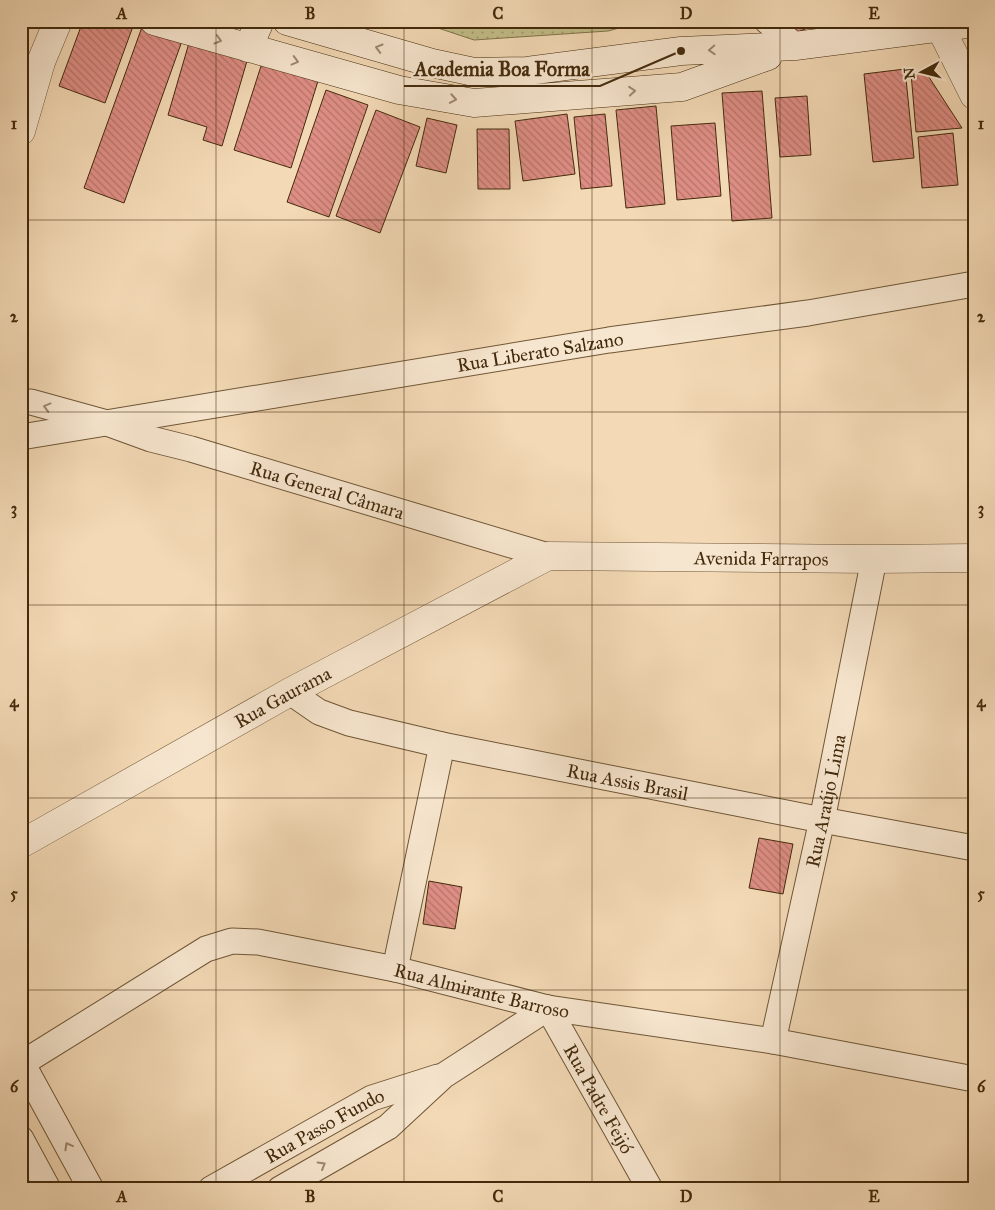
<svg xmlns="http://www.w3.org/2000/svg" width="995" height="1210" viewBox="0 0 995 1210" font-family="'IM FELL Great Primer',serif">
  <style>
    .park { fill: url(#park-dots); stroke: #82744a }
    .building { fill: url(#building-back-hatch); stroke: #432a0c }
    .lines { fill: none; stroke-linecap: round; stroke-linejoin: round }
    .minor-casing { stroke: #6f5636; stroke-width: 27 }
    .tertiary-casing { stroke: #6f5636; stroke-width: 29 }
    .secondary-casing { stroke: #432a0c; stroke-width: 29 }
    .minor { stroke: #f7e6cf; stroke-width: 25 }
    .tertiary { stroke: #f7e6cf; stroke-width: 28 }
    .secondary { stroke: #f7e6cf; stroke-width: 28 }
    .oneway { stroke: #9d886e }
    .grid { fill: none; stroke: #432a0c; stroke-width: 1; stroke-opacity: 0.55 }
    .labels { text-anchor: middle; stroke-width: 5; stroke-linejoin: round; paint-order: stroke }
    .street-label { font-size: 19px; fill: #432a0c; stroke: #f7e6cf }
    .leader { fill: none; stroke: #432a0c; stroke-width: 2 }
    .callout-dot { fill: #432a0c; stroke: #f7e6cf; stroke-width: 2 }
    .callout-label { font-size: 20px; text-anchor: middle; font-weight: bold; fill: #432a0c; stroke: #f7e6cf; stroke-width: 5; stroke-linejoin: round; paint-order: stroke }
    .neatline { fill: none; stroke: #432a0c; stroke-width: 2 }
    .grid-label { font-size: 16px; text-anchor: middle; font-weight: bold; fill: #432a0c }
  </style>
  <defs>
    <pattern id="park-dots" width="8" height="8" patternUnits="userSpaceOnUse" patternTransform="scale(1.25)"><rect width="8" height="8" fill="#c2bd88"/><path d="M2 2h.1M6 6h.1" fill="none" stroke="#9f9a6e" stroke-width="1.8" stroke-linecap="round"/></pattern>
    <pattern id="building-back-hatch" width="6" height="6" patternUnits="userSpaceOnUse" patternTransform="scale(1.25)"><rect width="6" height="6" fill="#df8e85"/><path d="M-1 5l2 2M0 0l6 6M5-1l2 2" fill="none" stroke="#b6746b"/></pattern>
  </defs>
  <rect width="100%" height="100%" fill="#f3d9b5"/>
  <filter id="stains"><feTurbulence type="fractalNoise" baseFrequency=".004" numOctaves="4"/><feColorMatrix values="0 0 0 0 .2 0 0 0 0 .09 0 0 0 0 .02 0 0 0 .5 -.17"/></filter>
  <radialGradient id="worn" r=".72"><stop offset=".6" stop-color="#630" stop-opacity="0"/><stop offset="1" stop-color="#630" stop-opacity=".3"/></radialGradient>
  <path class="park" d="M417 21H645L608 31 474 40Z"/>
  <path class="building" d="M83 21H110L132 29 105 103 59 86Z
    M779 21H823L794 34Z
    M142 27 182 41 124 203 84 188Z
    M189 43 247 61 222 146 203 140 207 127 168 115Z
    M262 63 318 81 291 168 234 150Z
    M905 69 914 158 873 162 864 74Z
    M925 71 962 128 916 132 911 73Z
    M326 90 368 105 329 217 287 202Z
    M762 91 772 218 732 221 722 93Z
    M807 96 811 155 780 157 775 98Z
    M656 106 665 204 626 208 616 110Z
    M376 110 420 127 380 233 336 216Z
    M567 114 575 174 523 181 515 121Z
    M605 114 612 186 581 189 574 117Z
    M427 118 457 125 446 173 416 166Z
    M715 123 721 196 677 200 671 126Z
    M477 129H509L510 189H478Z
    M953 133 958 185 922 188 918 137Z
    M759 838 793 844 783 894 749 888Z
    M429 881 462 887 455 929 423 924Z"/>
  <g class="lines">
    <g class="minor-casing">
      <g id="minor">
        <path d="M767 21 795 46"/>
        <path id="s1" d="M21 402H31L107 423 151 439 191 449 548 556"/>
        <path id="s2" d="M21 437 609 340 808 313 974 284"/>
        <path id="s3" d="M290 692 319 712 349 723 442 745 822 820 974 848"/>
        <path d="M395 969 442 745"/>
        <path id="s4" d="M548 1008 650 1189"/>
        <path id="s5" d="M773 1041 822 820 874 559"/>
        <path d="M21 1061 91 1189"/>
        <path id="s6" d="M21 1064 206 949 232 941 258 942 395 969 548 1008 773 1041 974 1079"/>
        <path d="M21 1139 48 1189"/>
        <path id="s7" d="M211 1189 372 1098 438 1077"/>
        <path d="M280 1189 388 1127 443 1076 548 1008"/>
      </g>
    </g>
    <g class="tertiary-casing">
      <g id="tertiary">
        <path d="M937 21 974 95"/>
        <path d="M21 131 41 62 58 21"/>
        <path id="s8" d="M21 844 290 692 548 556 874 559 974 558"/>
      </g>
    </g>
    <g class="secondary-casing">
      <path id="secondary" d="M154 21 399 90 474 103 682 87 768 56
        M287 21 432 63 474 72 527 71 681 51 795 46 974 23
        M248 48 260 21"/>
    </g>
    <use href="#minor" class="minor"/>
    <use href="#tertiary" class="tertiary"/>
    <use href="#secondary" class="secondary"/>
  </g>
  <defs><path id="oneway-chevron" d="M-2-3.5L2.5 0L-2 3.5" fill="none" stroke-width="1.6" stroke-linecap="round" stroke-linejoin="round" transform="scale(1.25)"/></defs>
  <g class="oneway">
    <use href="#oneway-chevron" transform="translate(218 40) rotate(16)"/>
    <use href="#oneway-chevron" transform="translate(379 48) rotate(-164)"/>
    <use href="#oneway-chevron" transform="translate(712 50) rotate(177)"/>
    <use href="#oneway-chevron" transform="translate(295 61) rotate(15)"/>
    <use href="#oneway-chevron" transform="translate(632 91) rotate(-5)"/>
    <use href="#oneway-chevron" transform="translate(453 99) rotate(10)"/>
    <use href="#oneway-chevron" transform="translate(47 407) rotate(-165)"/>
    <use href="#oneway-chevron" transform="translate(68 1146) rotate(-119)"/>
    <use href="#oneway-chevron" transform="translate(322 1165) rotate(-30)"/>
  </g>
  <path class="grid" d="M216 21V1189M404 21V1189M592 21V1189M780 21V1189M21 220H974M21 412H974M21 605H974M21 798H974M21 990H974"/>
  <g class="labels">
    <g class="street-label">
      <text dy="7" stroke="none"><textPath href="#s2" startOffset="526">Rua Liberato Salzano</textPath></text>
      <text dy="7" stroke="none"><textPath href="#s1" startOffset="319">Rua General Câmara</textPath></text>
      <text dy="7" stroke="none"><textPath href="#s8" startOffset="814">Avenida Farrapos</textPath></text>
      <text dy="7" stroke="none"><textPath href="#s8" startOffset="300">Rua Gaurama</textPath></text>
      <text dy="7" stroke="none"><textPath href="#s3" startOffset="352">Rua Assis Brasil</textPath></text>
      <text dy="7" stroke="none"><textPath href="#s5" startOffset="246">Rua Araújo Lima</textPath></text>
      <text dy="7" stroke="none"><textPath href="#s6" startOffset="500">Rua Almirante Barroso</textPath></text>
      <text dy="7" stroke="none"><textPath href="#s4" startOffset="104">Rua Padre Feijó</textPath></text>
      <text dy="7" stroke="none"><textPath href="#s7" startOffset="130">Rua Passo Fundo</textPath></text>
    </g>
  </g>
  <path class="leader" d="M681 51L600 86H404"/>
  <circle class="callout-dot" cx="681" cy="51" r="5"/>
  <g class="callout-label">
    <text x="502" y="76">Academia Boa Forma</text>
  </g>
  <rect width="995" height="1210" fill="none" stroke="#f3d9b5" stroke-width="55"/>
  <g transform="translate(922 72) rotate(263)" stroke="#f7e6cf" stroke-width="4" paint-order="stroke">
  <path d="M0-4L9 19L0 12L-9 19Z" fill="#432a0c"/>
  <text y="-8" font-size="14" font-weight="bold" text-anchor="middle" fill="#432a0c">N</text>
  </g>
  <rect x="28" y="28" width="940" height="1154" class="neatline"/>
  <g class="grid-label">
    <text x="122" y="19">A</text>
    <text x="310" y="19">B</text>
    <text x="498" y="19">C</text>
    <text x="686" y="19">D</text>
    <text x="874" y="19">E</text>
    <text x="14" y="129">1</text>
    <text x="981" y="129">1</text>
    <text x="14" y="322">2</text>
    <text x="981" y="322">2</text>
    <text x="14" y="514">3</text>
    <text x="981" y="514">3</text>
    <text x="14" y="707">4</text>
    <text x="981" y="707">4</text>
    <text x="14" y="899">5</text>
    <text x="981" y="899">5</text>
    <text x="14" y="1092">6</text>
    <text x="981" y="1092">6</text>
    <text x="122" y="1202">A</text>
    <text x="310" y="1202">B</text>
    <text x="498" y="1202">C</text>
    <text x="686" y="1202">D</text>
    <text x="874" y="1202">E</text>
  </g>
  <rect width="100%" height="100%" filter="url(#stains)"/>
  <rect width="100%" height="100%" fill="url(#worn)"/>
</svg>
